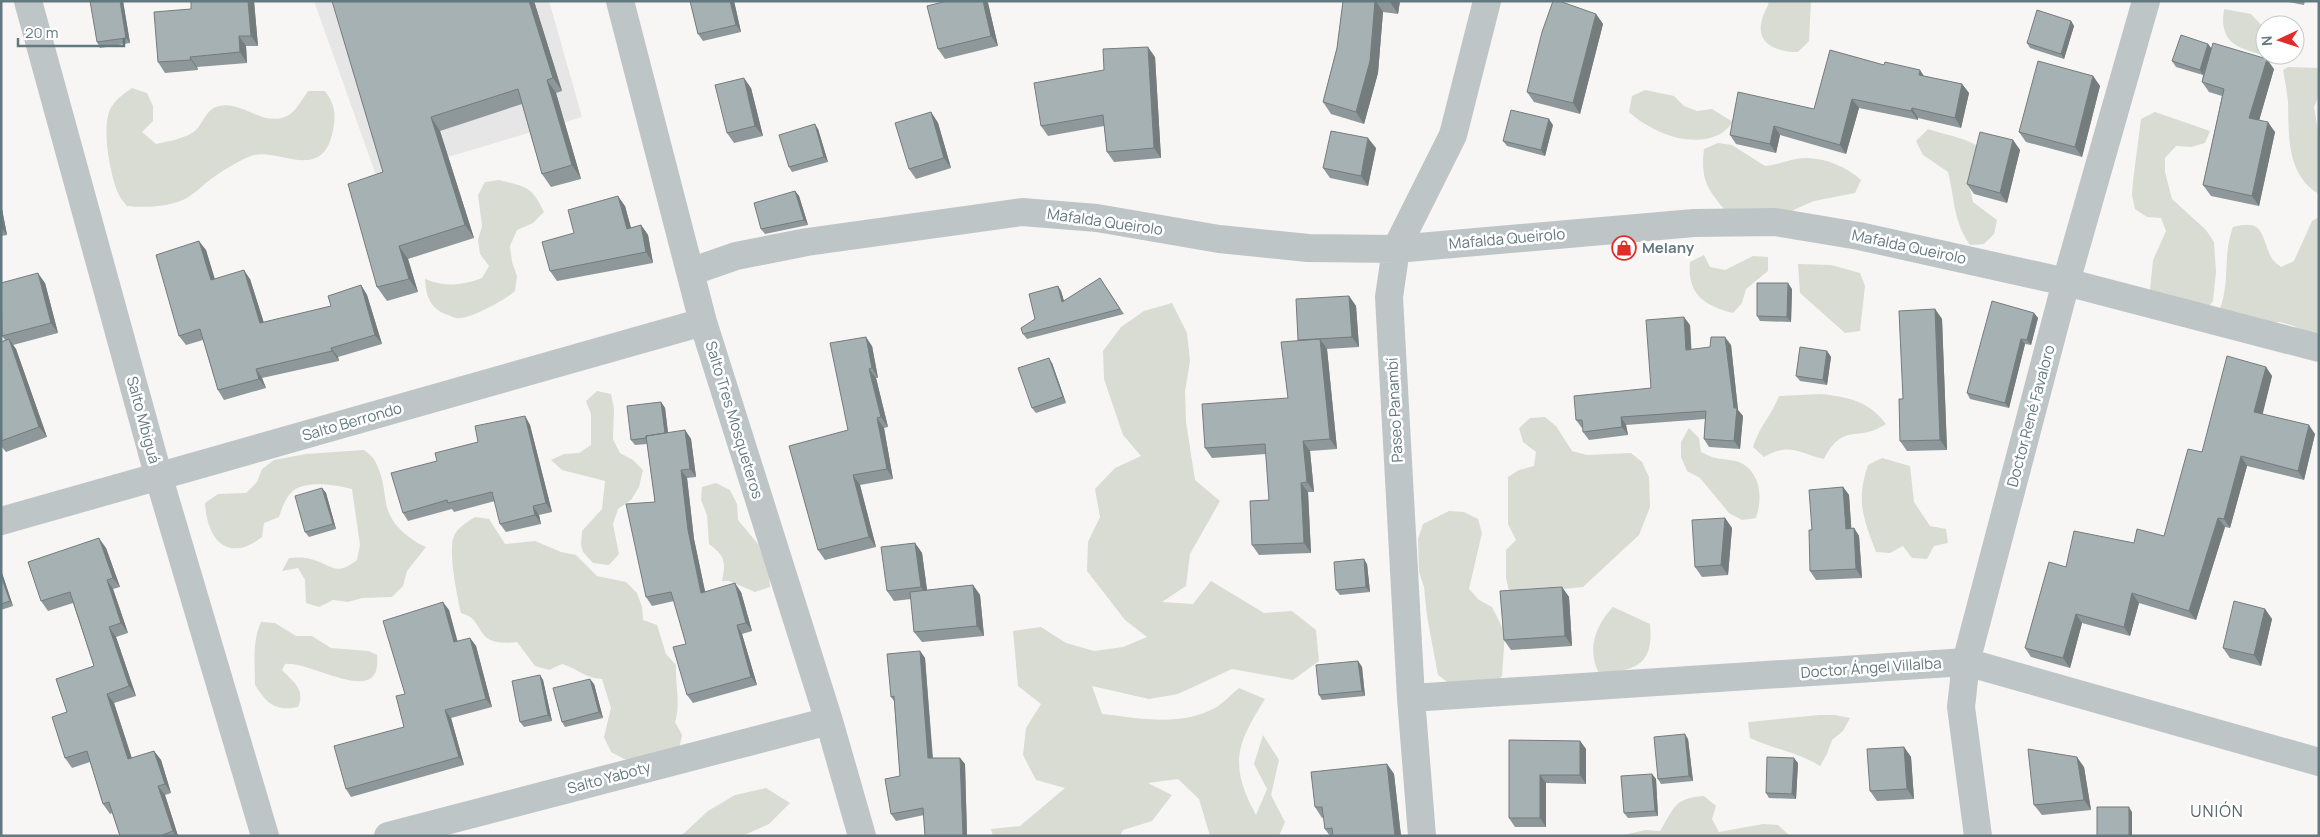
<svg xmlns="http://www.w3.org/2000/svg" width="2320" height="837" viewBox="0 0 2320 837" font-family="Manrope,sans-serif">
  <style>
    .built { fill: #e5e6e5 }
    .green { fill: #d8dcd3 }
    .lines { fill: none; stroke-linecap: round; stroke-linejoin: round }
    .street { stroke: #bec5c7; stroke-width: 28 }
    .wall { fill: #8e989a }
    .shaded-wall { fill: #747c7d }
    .building { fill: #a5b1b3; stroke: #747c7d }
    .labels { text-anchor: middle; stroke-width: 5; stroke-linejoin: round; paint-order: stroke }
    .street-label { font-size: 15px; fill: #62797f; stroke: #fff }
    .poi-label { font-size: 15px; font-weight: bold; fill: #62797f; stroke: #fff; text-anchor: start }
    .neighbourhood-label { font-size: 16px; letter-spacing: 1px; fill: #54656a; stroke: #fff }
  </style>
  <rect width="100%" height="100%" fill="#f7f6f4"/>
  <path class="built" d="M314 1H549L582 117 377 178Z"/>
  <path class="green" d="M1769 1H1811L1809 41 1798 52C1778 52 1755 45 1762 20 1763 13 1768 8 1769 1Z
    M2224 9 2251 14 2265 29V55H2283C2273 58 2265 56 2256 53 2230 46 2220 37 2224 9Z
    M2288 67 2318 68 2319 70V96L2314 107 2319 137V194C2286 175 2289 134 2288 102 2287 91 2285 81 2283 70Z
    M132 88 147 93 153 106V121L142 132 156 144C168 141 186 139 196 130 204 122 206 109 219 106 243 100 264 129 289 115 296 111 303 98 308 91H325C335 105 336 113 333 130 323 185 277 146 251 156 238 161 222 171 211 179 203 185 195 193 187 198 170 207 145 208 127 206 124 202 120 198 118 193 110 174 100 123 112 106 117 98 125 93 132 88Z
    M1645 90 1674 96 1684 106 1697 111 1712 109 1733 122C1730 126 1726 130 1722 133 1692 150 1651 132 1629 112L1632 96Z
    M2155 112 2210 131 2205 143 2191 147 2176 146 2165 158V172L2172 199 2206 230 2214 242 2216 272 2213 301 2204 313 2150 290 2153 260 2166 231 2161 218 2147 217 2135 209 2132 195 2133 181 2141 119Z
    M1928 129C1945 135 1964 137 1979 147L1970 188 1973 202 1997 220 1994 234 1984 244 1970 245C1953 221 1955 199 1948 172L1923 155 1916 141Z
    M1718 143 1732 145 1765 166C1777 165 1785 161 1796 159 1819 155 1844 165 1861 180L1855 193 1814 201 1773 219 1729 215C1709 191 1700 182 1704 149Z
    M499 180C526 187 531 185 544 212L533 223 517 230 510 246 512 262 517 276 515 291C505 300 472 318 459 318 456 319 451 316 448 315 430 309 426 296 425 279 445 287 462 286 482 278L489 266 480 254 478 240 482 226 478 195 485 182Z
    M2319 217V336L2307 335 2294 326 2280 322 2252 325 2219 311C2231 283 2222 255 2233 227 2263 219 2261 234 2270 255 2272 260 2277 264 2281 267L2294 261 2312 221Z
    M1704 255 1710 267 1725 270 1753 256 1768 257V271L1746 289 1742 303 1733 313C1703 306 1687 293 1690 262Z
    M1798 264 1831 265 1860 273 1865 286 1860 331 1845 333 1800 293Z
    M1172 303 1187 333 1190 361 1185 392 1186 422 1195 480 1220 501 1190 554 1186 586 1162 602 1193 604 1211 581 1264 613 1292 611 1316 630 1319 661 1293 680 1232 669 1178 694 1149 699 1092 686 1102 714C1139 718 1180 727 1215 708 1224 703 1231 694 1239 688L1265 699C1236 745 1229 765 1256 815L1267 789 1254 764 1263 735 1279 760 1271 795 1285 822 1279 836H1210L1199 799 1178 779 1148 783 1172 795 1152 821 1123 830 1120 836H993L991 829 1020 826 1065 788 1036 780 1023 755 1026 728 1041 704 1018 686 1013 631 1041 627 1066 643 1094 651 1123 647 1147 637 1125 620 1087 571 1088 542 1100 517 1095 489 1115 468 1141 456 1123 435 1104 379 1103 351 1121 327 1144 311Z
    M597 391 611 394 614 409 613 439 620 453 633 460 643 470 639 487 631 500 618 509 613 524 619 554 609 565 593 563 583 552 581 545 582 531 602 509 605 481 562 470 551 460 564 454 579 453 591 445V414L586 401Z
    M1821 394C1848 397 1869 401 1886 424 1858 443 1844 421 1824 459 1797 453 1791 442 1764 457L1753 447C1758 428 1772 415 1779 396Z
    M1545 417 1556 426 1572 451 1587 455 1631 453 1642 462 1649 477 1650 507 1639 535 1583 587 1524 593 1509 591 1506 578V550L1516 540 1508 524V477L1519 470 1534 466 1536 452 1523 442 1519 428 1530 418Z
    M1689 428 1699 438 1701 452C1706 454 1711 457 1716 458 1725 460 1735 459 1743 464 1762 476 1762 500 1756 518L1742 520 1729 513 1700 478 1687 471 1681 457V442Z
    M364 450C368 453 373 457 375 461 382 473 384 489 386 503 389 523 408 539 426 547L407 571 403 586 392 597 362 598 348 602 333 600 319 607 306 603 305 580 298 568 282 571 289 558C299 557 308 557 317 561 336 569 339 574 357 560L360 545 352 489C337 485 309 480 294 490 286 496 282 508 279 517L264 523 262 537C227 564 207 539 205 503L218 494 246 493 257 482 262 469 274 460 306 454Z
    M1882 458 1910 466 1914 502 1930 526 1946 529 1948 543 1934 546 1927 559 1912 558 1903 546 1890 553 1876 552C1863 518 1856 501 1868 465Z
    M716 483 730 490 737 504 738 520 758 544 769 573 770 587 755 592 729 581H722C726 562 725 556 709 544L707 515 701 500 702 487Z
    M1449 511 1464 512 1478 519 1482 533 1469 589 1479 600 1492 607 1505 633 1502 676 1492 687 1450 684 1438 675 1427 616 1424 587 1419 572 1418 539 1423 524Z
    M475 517 489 519 505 544 535 541 561 552 576 555 597 576 626 582 637 593 642 607 643 620 657 625 666 654 676 665C675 685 681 703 675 722L682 735 679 750 639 759H624L611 752 604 737 611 708 602 679C585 678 578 669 562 664L549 670 535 666 517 642C471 648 488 620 461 613 457 596 449 556 453 539 455 529 467 522 475 517Z
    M1613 607 1650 624C1654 666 1636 669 1600 675 1586 651 1595 626 1613 607Z
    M261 622 275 623 296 636H312L331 648 369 651 377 655C383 710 312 661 285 664L282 670C293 682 306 689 298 707 274 712 266 702 255 685 255 664 252 642 261 622Z
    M1820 715H1835L1850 718 1843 731 1832 740 1827 754 1820 766C1798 752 1773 749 1750 738L1748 722Z
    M766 788 790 803 769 824 742 836H681L708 811 735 795Z
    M1704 796 1716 806 1712 819 1719 832 1763 824 1778 825 1790 836 1623 835 1646 830 1660 831C1675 807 1674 798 1704 796Z"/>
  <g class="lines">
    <path class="street" d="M28 1 159 478 265 836
      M620 1 703 322 829 721 862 836
      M690 272 736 256 807 242 1022 212 1097 218 1219 239 1308 248 1396 249 1694 223 1775 222 1859 236 2066 282 2319 348
      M1 521 703 322
      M1411 698 1966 662 2319 762
      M388 836 829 721
      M1422 836 1411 698 1389 297 1396 249 1453 135 1487 1
      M1978 836 1961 707 1966 662 2066 282 2146 1"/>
  </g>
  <path class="wall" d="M123 1 130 43 100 48 97 42Z
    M254 1 258 46H246L247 63 197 67 198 70 165 73 158 62 191 9Z
    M534 1 562 91 556 93 581 179 551 187 542 174 522 104 440 131 474 238 408 259 418 292 387 301 377 287 383 172Z
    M690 1H734L741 32 703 41 698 34Z
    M1343 1H1400L1398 14 1383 12 1378 73 1364 124 1331 114 1323 102 1337 48Z
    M2284 1H2305L2304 5Z
    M988 3 998 46 945 59 938 49Z
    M1596 14 1603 24 1580 114 1534 102 1527 92Z
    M2071 21 2074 26 2064 59 2030 48 2027 43Z
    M2208 44 2211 49 2274 69 2259 120 2275 132 2259 206 2211 196 2203 185 2222 96 2209 92 2202 82 2203 75 2176 67 2172 61Z
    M1155 57 1161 158 1114 162 1107 152 1104 126 1048 136 1041 126 1104 70Z
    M1924 76 1962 84 1969 93 1961 128 1918 118V120L1859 108 1846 154 1780 135 1776 153 1736 144 1730 135Z
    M2093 76 2100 86 2082 157 2026 142 2019 132Z
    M751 88 763 136 734 143 727 133Z
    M931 112 938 123 951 168 916 179 909 169Z
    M1553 125 1545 156 1507 146 1503 141Z
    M818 129 828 162 792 172 789 167Z
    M2013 140 2020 150 2007 203 1974 194 1967 184Z
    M1376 148 1368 186 1330 178 1323 168Z
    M795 191 799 196 808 225 765 234 761 229Z
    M1 204 7 235 1 236Z
    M625 206 631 228 641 225 648 235 653 263 557 281 550 271 574 233Z
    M206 250 214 279H250L264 323 331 306 361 285 367 295 382 344 338 357 339 361 262 378 266 388 224 400 218 390 203 340 186 345 179 336Z
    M1100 278 1124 314 1027 339 1023 334 1035 319 1058 286 1061 291 1064 301Z
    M45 283 58 333 13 345 16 349 47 437 6 452 1 446V342L5 340 2 336Z
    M1792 289 1791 322 1760 321 1757 316Z
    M1349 296 1356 306 1359 347 1327 349 1337 449 1310 451 1314 492H1308L1311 553 1259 555 1252 545 1269 500 1266 454 1212 458 1205 448 1288 398 1298 341Z
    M1935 309 1942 319 1947 450 1907 451 1900 441 1903 399Z
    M2034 313 2038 318 2031 345 2025 344 2009 408 1970 399 1967 393Z
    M1690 325 1691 350 1731 345 1738 410 1743 416 1740 449 1709 447 1704 439 1705 419 1626 425 1628 435 1589 440 1583 432V428H1582L1576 420 1651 388Z
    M872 346 878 378H876L888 427 884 428 893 479 860 485 876 547 825 560 818 550Z
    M1827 351 1831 357 1827 385 1800 381 1796 376Z
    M1052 363 1066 403 1036 413 1032 408Z
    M2266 367 2272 376 2262 414 2315 434 2304 480 2247 466 2230 528 2225 527 2196 620 2139 603 2130 636 2082 623 2070 668 2031 657 2025 648 2066 567 2134 543 2164 536 2202 452Z
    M661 402 665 408 668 433 685 430 691 439 696 477 687 478 694 539 705 591 741 592 752 631 742 634 757 685 693 703 687 695 686 644 674 601 652 606 646 597 655 502 647 444 635 445 631 440Z
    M525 416 530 425 552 512 539 515 541 524 506 532 500 524 495 501 454 512 452 509 408 521 403 513 437 461 478 442Z
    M1843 487 1849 495 1851 528H1854L1859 536 1862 578 1816 580 1810 571 1812 530Z
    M322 488 326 493 336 529 309 537 305 532Z
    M1725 518 1732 528 1728 575 1702 577 1695 567Z
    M915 543 922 553 927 590 973 585 980 595 984 636 922 642 914 632 911 599 894 601 887 591Z
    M106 548 120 587 113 589 128 633 116 637 136 696 114 703 132 758 154 751 161 760 171 793 165 795 178 836H120L112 813 110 814 103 804 90 762 72 768 65 758 67 712 94 666 73 603 48 611 41 601Z
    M1367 564 1370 592 1340 595 1336 590Z
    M1 570 13 606 1 610Z
    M1562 587 1569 597 1572 646 1511 650 1504 640Z
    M2265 609 2272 619 2261 666 2230 658 2223 648Z
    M449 610 457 642 470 638 476 646 492 707 451 718 464 765 351 797 346 789 404 727 405 694Z
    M920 651 925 658 933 758H960L965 764 967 836H925L924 815 896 821 891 814 900 776 894 701 891 697Z
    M1358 661 1362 667 1365 696 1322 700 1319 695Z
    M540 675 543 680 552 721 524 727 520 722Z
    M594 684 603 718 565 727 562 722Z
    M1688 739 1693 781 1661 784 1658 779Z
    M1509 740 1580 741 1586 749V784L1546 783V827H1515L1509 818Z
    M1904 747 1911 757 1914 799 1877 801 1870 791Z
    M1798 763 1796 799 1769 798 1766 793Z
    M1387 764 1394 774 1401 836H1330L1325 829 1324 817 1322 818 1315 807Z
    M2084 767 2091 810 2042 815 2034 805Z
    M1652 774 1656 779 1658 816 1628 818 1624 813Z"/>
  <path class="shaded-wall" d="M120 1H123L130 43 126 38Z
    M248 1H254L258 46 251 36Z
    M529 1H534L562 91 553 78Z
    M730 1H734L741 32 736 25Z
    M983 1H987L988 3 998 46 991 36Z
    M1375 1H1376L1383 12 1378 73 1364 124 1356 112Z
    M1390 1H1400L1398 14 1390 2Z
    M1596 14 1603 24 1580 114 1573 103Z
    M2071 21 2074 26 2064 59 2061 54Z
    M239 36 246 46 247 63 240 52Z
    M2208 44 2212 49 2203 75 2200 70Z
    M1148 47 1155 57 1161 158 1154 148Z
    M190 57 197 67 198 70 191 60Z
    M2267 59 2274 69 2257 128 2249 118Z
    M1920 70 1926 79 1919 75Z
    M2093 76 2100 86 2082 157 2075 147Z
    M744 78 751 88 763 136 755 126Z
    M547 80 556 93 581 179 572 165Z
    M1962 84 1969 93 1961 128 1955 118Z
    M1852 99 1859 108 1846 154 1840 145Z
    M1912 108 1918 118V120L1911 111Z
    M931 112 938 123 951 168 944 158Z
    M431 117 440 131 474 238 465 225Z
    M1549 119 1553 125 1545 156 1541 150Z
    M2268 122 2275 132 2259 206 2252 196Z
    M815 124 818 129 828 162 824 157Z
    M1774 126 1780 135 1776 153 1770 144Z
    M1368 138 1376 148 1368 186 1361 176Z
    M2013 140 2020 150 2007 203 2000 193Z
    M795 191 799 196 808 225 804 220Z
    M618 196 625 206 634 239 627 229Z
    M1 204 7 235 1 227Z
    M641 225 648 235 653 263 646 252Z
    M199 241 206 250 218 289 211 280Z
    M399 246 408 259 418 292 409 279Z
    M244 270 250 279 267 333 260 323Z
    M38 273 45 283 58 333 51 323Z
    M1788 283 1792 289 1791 322 1787 317Z
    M361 285 367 295 382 344 375 335Z
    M1058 286 1061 291 1066 308 1062 302Z
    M1349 296 1356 306 1359 347 1352 337Z
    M1935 309 1942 319 1947 450 1940 440Z
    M2034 313 2038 318 2031 345 2027 340Z
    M1684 317 1690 325 1692 358 1686 350Z
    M866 337 872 346 878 378 872 368Z
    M1725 337 1731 345 1738 410 1743 416 1740 449 1734 441V408Z
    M9 339 16 349 47 437 39 427Z
    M1320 339 1327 349 1337 449 1330 439Z
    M2021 339 2025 344 2009 408 2005 403Z
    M331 348 338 357 339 361 332 351Z
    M1827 351 1831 357 1827 385 1823 380Z
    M1049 358 1052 363 1066 403 1063 397Z
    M2266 367 2272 376 2261 421 2254 412Z
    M256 369 262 378 266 388 259 379Z
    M869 369 876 378 888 427 881 417Z
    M661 402 665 408 669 441 665 436Z
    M525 416 530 425 552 512 546 503Z
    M1621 417 1626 425 1628 435 1622 427Z
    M877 418 884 428 893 479 887 469Z
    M2309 425 2315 434 2304 480 2298 471Z
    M685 430 691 439 696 477 690 469Z
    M1303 441 1310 451 1314 492 1307 482Z
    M2241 456 2247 466 2230 528 2224 519Z
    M681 470 687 478 694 539 707 601 701 593 688 530Z
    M853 475 860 485 876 547 869 537Z
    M1301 483 1308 492 1311 553 1304 543Z
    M1843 487 1849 495 1852 537 1846 529Z
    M322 488 326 493 336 529 333 524Z
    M533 506 539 515 541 524 535 515Z
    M1725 518 1732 528 1728 575 1721 565Z
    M2218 518 2225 527 2196 620 2189 611Z
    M1854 528 1859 536 1862 578 1856 569Z
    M99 538 106 548 120 587 113 578Z
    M915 543 922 553 928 597 921 587Z
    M1364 559 1367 564 1370 592 1366 587Z
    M1 570 13 606 10 601 1 576Z
    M107 580 113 589 128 633 121 623Z
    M735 583 741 592 752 631 746 623Z
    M973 585 980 595 984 636 977 626Z
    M1562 587 1569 597 1572 646 1565 636Z
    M2132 593 2139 603 2130 636 2124 627Z
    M443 602 449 610 460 650 454 642Z
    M2265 609 2272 619 2261 666 2254 655Z
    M2076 614 2082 623 2070 668 2063 658Z
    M737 625 742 634 757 685 751 677Z
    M109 627 116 637 136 696 129 686Z
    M470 638 476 646 492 707 486 699Z
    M920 651 925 658 933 765 928 758Z
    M1358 661 1362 667 1365 696 1362 691Z
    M540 675 543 680 552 721 548 715Z
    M590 679 594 684 603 718 599 712Z
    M107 694 114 703 135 769 128 759Z
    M445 710 451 718 464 765 459 757Z
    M1685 734 1688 739 1693 781 1689 776Z
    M1580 741 1586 749V784L1580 775Z
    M1904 747 1911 757 1914 799 1907 789Z
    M154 751 161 760 171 793 165 784Z
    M2077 757 2084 767 2091 810 2084 800Z
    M960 758 965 764 967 836H963Z
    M1794 758 1798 763 1796 799 1792 794Z
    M1387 764 1394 774 1401 836H1395Z
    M1652 774 1656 779 1658 816 1655 811Z
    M1540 775 1546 783V827L1540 818Z
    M158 786 165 795 178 836H176L173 831Z
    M2129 807 2132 812V836H2129Z"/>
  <path class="building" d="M90 1H120L126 38 97 42Z
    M191 1H248L251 36H239L240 52 190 57 191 60 158 62 154 12 191 9Z
    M332 1H529L553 78 547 80 572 165 542 174 518 89 431 117 465 225 399 246 409 279 377 287 348 184 383 172Z
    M690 1H730L736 25 698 34Z
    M947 1H983L991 36 938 49 927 6Z
    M1343 1H1375L1370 61 1356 112 1323 102 1337 48Z
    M1553 1H1559L1596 14 1573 103 1527 92 1542 32Z
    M2037 10 2071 21 2061 54 2027 43Z
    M2181 35 2208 44 2200 70 2172 61Z
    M2213 43 2267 59 2249 118 2268 122 2252 196 2203 185 2224 89 2202 82Z
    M1148 47 1154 148 1107 152 1103 115 1041 126 1034 83 1104 70 1103 49Z
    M1830 50 1884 65 1885 62 1920 70 1919 75 1962 84 1955 118 1912 108 1911 111 1852 99 1840 145 1774 126 1770 144 1730 135 1738 92 1814 109Z
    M2038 61 2093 76 2075 147 2019 132Z
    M744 78 755 126 727 133 715 85Z
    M1511 110 1549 119 1541 150 1503 141Z
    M931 112 944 158 909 169 895 123Z
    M815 124 824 157 789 167 779 135Z
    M1331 131 1368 138 1361 176 1323 168Z
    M1980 132 2013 140 2000 193 1967 184Z
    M795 191 804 220 761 229 754 203Z
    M618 196 627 229 641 225 646 252 550 271 542 242 574 233 568 210Z
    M199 241 211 280 244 270 260 323 331 306 328 296 361 285 375 335 331 348 332 351 256 369 259 379 218 390 200 329 179 336 156 255Z
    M38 273 51 323 2 336 1 283Z
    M1100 278 1120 309 1023 334 1021 328 1035 319 1029 294 1058 286 1062 302Z
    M1757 283H1788L1787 317 1757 316Z
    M1349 296 1352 337 1298 340 1296 299Z
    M1992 301 2034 313 2027 340 2021 339 2005 403 1967 393Z
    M1935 309 1940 440 1900 441 1899 399H1903L1899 311Z
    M1684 317 1686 350 1710 347 1711 337H1725L1734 408H1737L1734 441 1704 439 1706 411 1621 417 1622 427 1583 432 1582 420H1576L1574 396 1651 388 1646 320Z
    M866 337 872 368 869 369 881 417 877 418 887 469 853 475 869 537 818 550 789 446 848 430 830 343Z
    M9 339 39 427 1 441V342Z
    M1320 339 1330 439 1303 441 1307 482 1301 483 1304 543 1252 545 1250 501 1269 500 1265 444 1205 448 1202 404 1288 398 1281 342Z
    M1800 347 1827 351 1823 380 1796 376Z
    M2227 356 2266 367 2254 412 2309 425 2298 471 2241 456 2224 519 2218 518 2189 611 2132 593 2124 627 2076 614 2063 658 2025 648 2049 562 2066 567 2074 531 2134 543 2137 529 2164 536 2188 449 2202 452Z
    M1049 358 1063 397 1032 408 1018 368Z
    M661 402 665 433 646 436V438L631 440 627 406Z
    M525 416 546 503 533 506 535 515 500 524 492 492 448 503 447 500 403 513 391 473 437 461 435 453 478 442 475 426Z
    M685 430 690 469 681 470 688 530 701 593 735 583 746 623 737 625 751 677 687 695 673 647 686 644 671 592 646 597 626 504 655 502 646 436Z
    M1843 487 1846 529 1854 528 1856 569 1810 571 1809 530H1812L1809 490Z
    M322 488 333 524 305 532 295 496Z
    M1725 518 1721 565 1695 567 1692 520Z
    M99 538 113 578 107 580 121 623 109 627 129 686 107 694 128 759 154 751 165 784 158 786 173 831 160 836H120L109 802 103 804 87 751 65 758 52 717 67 712 56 679 94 666 70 592 41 601 28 562Z
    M915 543 921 587 887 591 881 547Z
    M1364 559 1366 587 1336 590 1334 562Z
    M1 576 10 601 1 604Z
    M973 585 977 626 914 632 910 592Z
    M1562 587 1565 636 1504 640 1500 591Z
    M2234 601 2265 609 2254 655 2223 648Z
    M443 602 454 642 470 638 486 699 445 710 459 757 346 789 334 746 404 727 396 696 405 694 383 621Z
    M920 651 928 758H960L963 836H925L923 808 891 814 885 779 900 776 894 696 891 697 887 654Z
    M1358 661 1362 691 1319 695 1316 665Z
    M540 675 548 715 520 722 512 681Z
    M590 679 599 712 562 722 553 688Z
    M1685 734 1689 776 1658 779 1654 737Z
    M1509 740 1580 741V775H1540V818H1509Z
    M1904 747 1907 789 1870 791 1867 749Z
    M2028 749 2077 757 2084 800 2034 805Z
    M1767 757 1794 758 1792 794 1766 793Z
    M1387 764 1395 836H1333L1332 828 1325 829 1322 807H1315L1311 772Z
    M1652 774 1655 811 1624 813 1621 776Z
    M2097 807H2129V836H2097Z"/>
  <defs>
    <g id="shop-ring" transform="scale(1.25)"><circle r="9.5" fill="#fff" stroke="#e12c2a" stroke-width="1.5"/><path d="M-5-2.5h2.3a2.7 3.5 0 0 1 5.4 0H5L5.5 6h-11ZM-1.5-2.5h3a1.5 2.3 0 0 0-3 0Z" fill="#e12c2a"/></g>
  </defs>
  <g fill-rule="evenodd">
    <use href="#shop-ring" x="1624" y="248"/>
  </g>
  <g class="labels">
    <g class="street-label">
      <text transform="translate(1105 222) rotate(8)" y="5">Mafalda Queirolo</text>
      <text transform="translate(1507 239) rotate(-5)" y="5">Mafalda Queirolo</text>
      <text transform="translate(1909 247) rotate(12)" y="5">Mafalda Queirolo</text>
      <text transform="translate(1395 410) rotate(-93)" y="5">Paseo Panambí</text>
      <text transform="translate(2031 416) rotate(-75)" y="5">Doctor René Favaloro</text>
      <text transform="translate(143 420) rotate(75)" y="5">Salto Mbiguá</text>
      <text transform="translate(734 420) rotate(73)" y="5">Salto Tres Mosqueteros</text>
      <text transform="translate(352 422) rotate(-16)" y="5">Salto Berrondo</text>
      <text transform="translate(1871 668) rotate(-4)" y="5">Doctor Ángel Villalba</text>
      <text transform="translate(609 778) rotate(-15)" y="5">Salto Yaboty</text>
    </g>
    <g class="poi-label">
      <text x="1642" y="253">Melany</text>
    </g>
    <g class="neighbourhood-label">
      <text x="2217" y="817">UNIÓN</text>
    </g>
  </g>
  <rect width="2320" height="837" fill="none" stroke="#62797f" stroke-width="5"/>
  <g transform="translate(2280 40) rotate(266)"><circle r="24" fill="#ffffff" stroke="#c0c9cc"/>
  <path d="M0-4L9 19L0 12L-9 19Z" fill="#e12c2a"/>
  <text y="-8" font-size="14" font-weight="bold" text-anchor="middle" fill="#62797f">N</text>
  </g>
  <path d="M18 38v8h106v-8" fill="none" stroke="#62797f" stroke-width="2.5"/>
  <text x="25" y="38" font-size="15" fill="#62797f" stroke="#ffffff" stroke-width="4" paint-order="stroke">20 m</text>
</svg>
